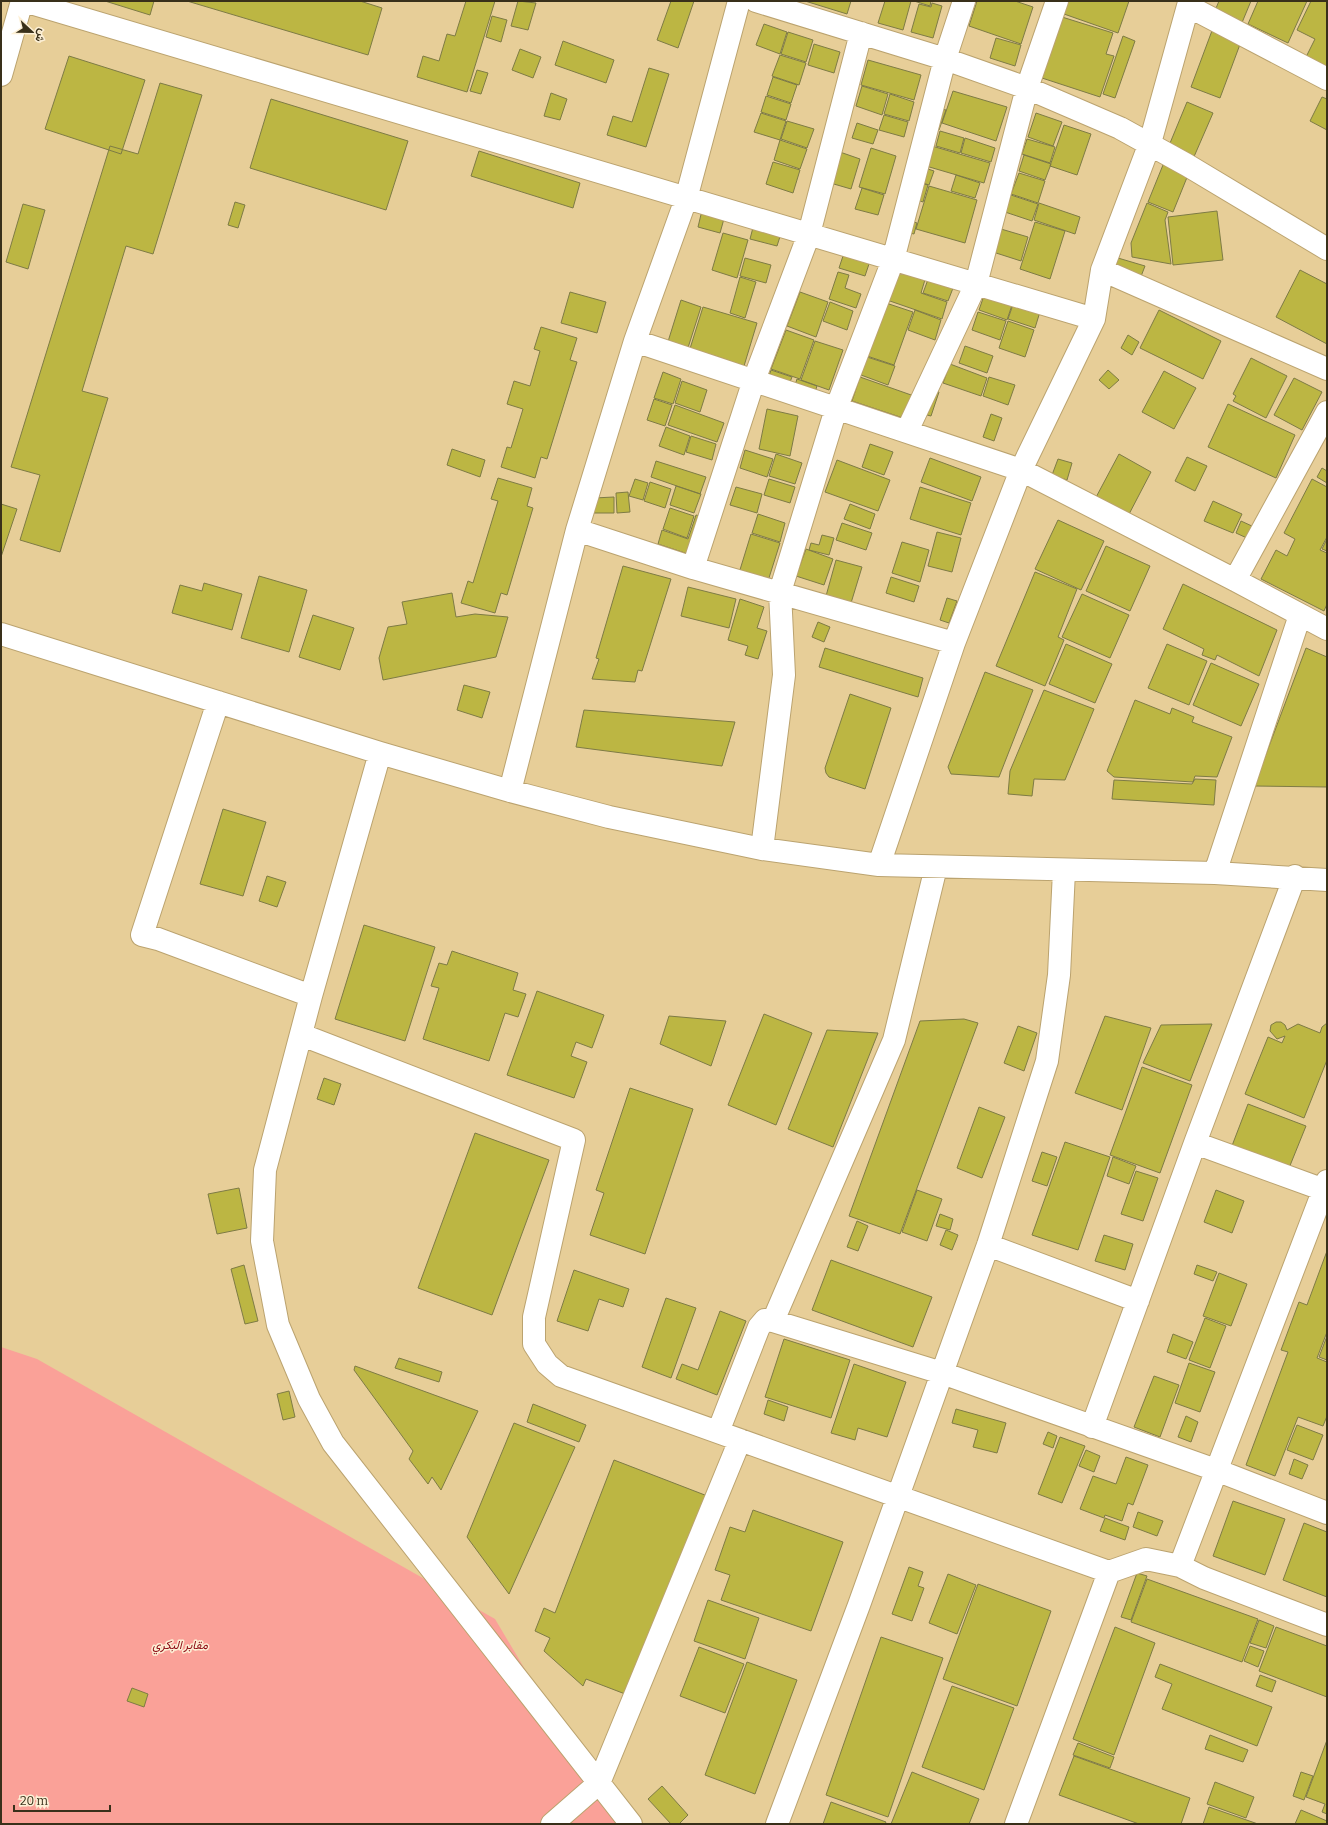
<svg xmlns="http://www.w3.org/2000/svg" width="1328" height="1825" viewBox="0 0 1328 1825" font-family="Bitter,Vazirmatn,serif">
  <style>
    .green { fill: #faa198 }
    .building { fill: #bcb643; stroke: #7e7b45 }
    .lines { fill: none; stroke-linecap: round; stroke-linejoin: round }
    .minor-casing { stroke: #bba36f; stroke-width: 24 }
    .minor { stroke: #fff; stroke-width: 22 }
    .labels { text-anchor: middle; stroke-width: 3; stroke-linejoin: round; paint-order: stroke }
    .park-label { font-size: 12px; font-style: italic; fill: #8d0d15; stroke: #fdf0d6 }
  </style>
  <rect width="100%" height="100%" fill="#e7ce98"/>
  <path class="green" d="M1 1347 37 1359 495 1619 617 1824H1Z"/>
  <path class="building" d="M105 1H154L150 15Z
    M187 1H360L382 8 368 55Z
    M466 1H495L467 92 417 77 423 56 439 61 447 34 455 36Z
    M518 1 536 3 528 30 511 26Z
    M671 1H694L678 48 657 40Z
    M805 1H851L847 14Z
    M885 1H911L903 30 878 23Z
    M914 1H931L930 6Z
    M977 1H1015L1033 7 1021 44 969 26Z
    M1068 1H1129L1118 33 1064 14Z
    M1219 1H1251L1241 25 1214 13Z
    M1258 1H1307L1288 43 1248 24Z
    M1311 1H1327V69L1305 59 1315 39 1297 30Z
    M932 3 942 6 933 38 911 32 919 4 931 7Z
    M492 16 507 20 501 42 486 37Z
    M1062 17 1113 33 1106 54 1114 56 1100 97 1042 78Z
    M764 24 787 32 780 54 756 45Z
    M1213 28 1242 39 1220 98 1191 87Z
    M788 32 813 40 806 62 781 54Z
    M1123 36 1135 41 1115 98 1103 94Z
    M996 38 1021 45 1015 66 990 58Z
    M563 41 614 60 606 83 555 65Z
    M814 44 840 52 834 73 808 65Z
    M520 49 541 57 533 78 512 70Z
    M780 55 806 63 799 85 772 76Z
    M69 56 145 80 121 154 45 129Z
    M868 60 921 75 914 100 861 85Z
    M649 68 669 74 646 147 607 135 613 116 632 122Z
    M477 70 488 73 481 94 470 91Z
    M773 77 797 85 791 103 767 95Z
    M160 83 202 95 153 254 126 246 82 391 108 398 60 552 20 540 40 475 11 467 110 146 138 154Z
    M862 86 888 94 882 115 856 106Z
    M953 91 1007 107 996 141 942 123Z
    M551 93 567 99 560 120 544 116Z
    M890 94 914 102 909 121 884 114Z
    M766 96 791 104 786 120 761 112Z
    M1322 97 1327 99V130L1310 121Z
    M271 99 408 141 386 210 250 168Z
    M1187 102 1213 113 1193 159 1168 148Z
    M934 107 946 110 939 130 927 126Z
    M761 113 786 121 780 140 754 132Z
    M1036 113 1062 122 1053 146 1028 137Z
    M884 115 908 122 904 137 879 130Z
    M787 121 814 129 807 148 781 139Z
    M857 123 878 130 873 144 852 138Z
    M1064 125 1091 134 1077 175 1050 166Z
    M940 131 964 138 960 153 936 146Z
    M965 138 995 148 991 162 961 153Z
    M1027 139 1055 147 1050 163 1022 154Z
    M780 140 807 149 800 169 774 160Z
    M932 146 990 163 984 183 926 166Z
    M871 148 896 156 885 194 859 187Z
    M479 151 580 183 573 208 471 176Z
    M837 151 860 159 851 189 827 182Z
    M1024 155 1051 164 1045 180 1019 171Z
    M1165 160 1190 170 1173 212 1148 202Z
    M773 162 800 170 793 193 766 184Z
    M919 166 934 171 929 185 914 180Z
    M1019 173 1045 181 1038 203 1011 194Z
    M956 175 980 183 975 198 951 191Z
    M913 181 928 185 923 202 908 197Z
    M929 186 977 200 965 243 916 229Z
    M862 188 884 195 878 215 855 209Z
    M1011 195 1038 204 1032 221 1005 212Z
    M235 202 245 205 238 228 228 225Z
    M704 202 727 208 720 233 698 227Z
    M1039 203 1080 217 1075 234 1034 220Z
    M1147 203 1168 212 1165 220 1171 264 1132 257 1131 243Z
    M23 204 45 210 28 269 6 262Z
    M1217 211 1223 260 1173 265 1168 217Z
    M756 216 784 224 777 246 750 239Z
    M905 219 917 223 914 234 902 231Z
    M1035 222 1065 231 1050 279 1020 269Z
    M1001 229 1028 237 1021 261 993 252Z
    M723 233 748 240 737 278 712 270Z
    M847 244 873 252 865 276 839 268Z
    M745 258 771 265 766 283 740 276Z
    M1118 258 1145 266 1140 279 1114 272Z
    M900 263 927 273 921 293 947 302 942 319 887 300Z
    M1300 270 1327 284V344L1276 317Z
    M838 272 849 275 845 288 861 294 856 308 829 299Z
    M930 274 955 283 948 301 923 293Z
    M740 277 756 282 745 318 730 313Z
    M988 284 1016 293 1007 320 979 310Z
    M570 292 606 302 597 333 561 323Z
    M800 292 828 302 816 337 787 326Z
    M1017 293 1043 302 1035 328 1008 319Z
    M681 300 701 307 686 354 666 348Z
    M877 300 913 312 894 365 867 356Z
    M830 302 853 311 847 330 823 321Z
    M703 307 757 323 744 366 715 356 688 355Z
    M915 310 941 320 935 340 908 330Z
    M1159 310 1221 341 1203 379 1140 348Z
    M978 312 1006 321 1000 340 972 330Z
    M1008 321 1034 330 1025 357 999 348Z
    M541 327 577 338 570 360 577 362 547 459 541 457 535 478 501 467 507 447 511 448 523 409 507 404 514 381 530 386 540 351 534 349Z
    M786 330 814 340 800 379 771 369Z
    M1128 335 1139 342 1132 355 1121 348Z
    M815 341 843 350 829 390 801 380Z
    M965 346 993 356 987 373 959 363Z
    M867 357 895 366 888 385 861 375Z
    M1251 358 1287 376 1266 418 1233 401 1236 396 1233 394Z
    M950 364 987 378 981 396 943 383Z
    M771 370 792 377 788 387 768 379Z
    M1108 370 1119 380 1109 389 1099 380Z
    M1164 371 1196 388 1174 429 1142 412Z
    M663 372 681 379 673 404 654 398Z
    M860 377 914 396 906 419 852 401Z
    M989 377 1015 385 1008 405 983 396Z
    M1294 378 1322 392 1302 430 1274 415Z
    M797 379 817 386 814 395 794 388Z
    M682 381 707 390 700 412 675 403Z
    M927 388 939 392 931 416 919 413Z
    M654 399 672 405 665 426 647 420Z
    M1228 404 1295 435 1276 478 1208 447Z
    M675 405 724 423 717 442 668 425Z
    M767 409 798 416 790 456 759 449Z
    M991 414 1002 418 994 441 983 437Z
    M666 427 690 436 684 455 659 446Z
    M691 436 716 444 712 460 686 452Z
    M870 444 893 452 884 475 862 467Z
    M452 449 485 460 480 477 447 465Z
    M745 450 773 459 767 477 740 468Z
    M776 454 802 463 795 484 769 476Z
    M1119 454 1151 472 1127 518 1094 501Z
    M1187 457 1207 466 1195 491 1175 481Z
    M930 458 981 477 972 501 921 482Z
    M1058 459 1072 463 1067 480 1052 475Z
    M837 460 890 480 878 511 825 492Z
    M656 461 706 477 700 494 651 477Z
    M1322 468 1327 471V483L1317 477Z
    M498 478 532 488 527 506 533 508 507 595 501 593 495 613 461 603 468 581 473 583 498 501 491 499Z
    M635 479 648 483 643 500 629 496Z
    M769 479 795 487 790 503 764 495Z
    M1312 479 1327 487V537L1320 550 1327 553V604L1324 611 1261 579 1276 550 1287 556 1295 539 1284 533Z
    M650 482 671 489 665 508 644 501Z
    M676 486 701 494 694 513 670 505Z
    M736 487 762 494 757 513 730 505Z
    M920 487 971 503 961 535 910 519Z
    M628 492 630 512 617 513 616 493Z
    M614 497V513H594V498Z
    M1213 501 1242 514 1233 533 1204 521Z
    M1 504 17 509 1 557Z
    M850 504 875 514 870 529 844 519Z
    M670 508 694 516 687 538 663 529Z
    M758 514 785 523 780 542 752 533Z
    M696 515 704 517 691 555 658 544 662 530 688 539Z
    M1058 520 1104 541 1081 590 1035 569Z
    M1241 521 1254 527 1249 539 1236 533Z
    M842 523 872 533 866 550 836 540Z
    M937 532 961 538 952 572 928 566Z
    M751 534 780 543 768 581 739 573Z
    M822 535 834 538 829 555 809 550 811 543 819 545Z
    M1327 539V551L1322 549Z
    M902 542 929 550 920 582 892 573Z
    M1106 546 1150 566 1130 611 1086 591Z
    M806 549 833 559 824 585 796 576Z
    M836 560 862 567 851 603 826 596Z
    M623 566 671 579 642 671 638 670 635 682 592 679 599 659 596 658Z
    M1035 572 1077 589 1058 637 1064 640 1045 686 996 666Z
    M259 576 307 590 289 652 241 638Z
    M891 577 919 586 914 602 886 593Z
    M204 583 242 594 232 630 172 613 180 585 202 591Z
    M1183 584 1277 630 1259 676 1217 655 1215 660 1202 655 1204 649 1163 629Z
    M688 587 736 599 729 628 681 616Z
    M452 593 456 617 475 614 508 617 496 657 383 680 379 658 388 627 407 624 402 602Z
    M1082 594 1129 615 1110 658 1062 637Z
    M947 598 957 601 949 623 940 620Z
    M740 599 764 607 757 628 767 631 758 659 745 655 748 646 728 640Z
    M313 615 354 628 340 670 299 657Z
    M818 622 830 627 824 642 812 637Z
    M1066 644 1112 664 1095 703 1049 684Z
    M1167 644 1207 661 1189 705 1148 688Z
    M825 648 923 678 918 697 819 667Z
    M1306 648 1327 657V787L1254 786Z
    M1211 663 1259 684 1241 726 1193 705Z
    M985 672 1033 690 999 777 951 774 948 767Z
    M464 685 490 692 482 718 457 710Z
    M1044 690 1094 709 1065 780 1034 779 1032 796 1008 794 1010 771Z
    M850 694 891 708 865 789 829 777 826 773 825 768Z
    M1135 700 1170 714 1172 708 1194 717 1192 722 1232 737 1217 777 1195 776 1193 782 1114 777 1107 771Z
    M584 710 735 722 722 766 576 747Z
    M1195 779 1216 780 1214 805 1112 799 1114 780 1192 784Z
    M223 809 266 822 243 896 200 884Z
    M267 876 286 882 277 907 259 901Z
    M364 925 435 947 405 1041 335 1019Z
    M452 951 518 973 513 990 526 994 518 1017 505 1013 489 1061 423 1039 439 988 431 986 439 963 447 965Z
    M537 991 604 1015 592 1048 576 1042 571 1056 587 1062 574 1098 507 1075Z
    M764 1014 812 1033 776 1125 728 1105Z
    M669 1016 726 1021 711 1066 660 1044Z
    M1105 1016 1151 1028 1122 1110 1075 1093Z
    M964 1019 978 1023 900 1234 849 1216 920 1021Z
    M1276 1022H1281L1285 1025 1287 1030 1298 1024 1320 1033 1322 1027 1327 1023V1060L1304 1118 1245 1094 1268 1037 1282 1043 1285 1036 1277 1039 1270 1031 1271 1025Z
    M1212 1024 1190 1081 1143 1063 1161 1025Z
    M1018 1026 1037 1033 1024 1071 1004 1063Z
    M827 1030 878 1033 833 1147 788 1129Z
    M1142 1067 1192 1085 1160 1173 1110 1155Z
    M324 1078 341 1084 334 1105 317 1099Z
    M630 1088 693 1109 645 1254 590 1235 604 1193 596 1190Z
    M1248 1104 1306 1126 1287 1173 1230 1151Z
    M979 1107 1005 1117 982 1178 957 1168Z
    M475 1133 549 1160 492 1315 418 1288Z
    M1065 1142 1110 1157 1078 1250 1032 1235Z
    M1042 1152 1057 1157 1047 1186 1032 1181Z
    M1113 1157 1136 1166 1129 1184 1107 1176Z
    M1136 1171 1158 1178 1143 1221 1121 1214Z
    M239 1188 247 1228 217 1234 208 1194Z
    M917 1190 942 1199 927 1241 902 1232Z
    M1216 1190 1244 1201 1232 1233 1204 1222Z
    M940 1214 953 1219 950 1230 936 1226Z
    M857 1221 868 1226 858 1251 847 1247Z
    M946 1230 958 1235 952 1250 940 1245Z
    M1104 1235 1133 1244 1125 1270 1095 1261Z
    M1327 1251V1332L1317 1358 1327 1362V1416L1323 1426 1298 1417 1275 1476 1246 1465 1288 1352 1281 1350 1299 1302 1307 1305Z
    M831 1260 932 1297 913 1347 812 1310Z
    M244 1265 258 1321 245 1324 231 1269Z
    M1197 1265 1217 1272 1213 1281 1194 1274Z
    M574 1270 629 1289 623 1307 599 1299 588 1331 557 1321Z
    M1219 1273 1247 1284 1231 1326 1203 1316Z
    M666 1298 696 1308 671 1378 642 1367Z
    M720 1311 746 1321 717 1395 676 1379 682 1364 698 1370Z
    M1205 1318 1226 1326 1210 1368 1189 1360Z
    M1173 1334 1193 1342 1186 1359 1167 1352Z
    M1327 1336V1360L1319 1357Z
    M784 1339 850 1360 831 1418 765 1397Z
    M399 1358 442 1372 439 1382 395 1368Z
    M1189 1363 1215 1372 1200 1412 1175 1403Z
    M854 1364 906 1382 887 1437 858 1428 855 1440 831 1433Z
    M355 1366 478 1411 441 1490 432 1477 428 1484 409 1459 413 1451 354 1370Z
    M1154 1376 1179 1385 1160 1437 1134 1427Z
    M289 1391 295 1417 283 1420 277 1394Z
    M768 1400 788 1407 784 1421 764 1414Z
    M533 1404 586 1425 579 1442 527 1422Z
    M956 1409 1006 1423 997 1453 973 1447 978 1430 952 1423Z
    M1186 1416 1198 1422 1191 1442 1178 1437Z
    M514 1423 575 1447 509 1594 467 1537Z
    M1297 1425 1323 1435 1313 1460 1287 1450Z
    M1048 1432 1057 1436 1053 1448 1043 1444Z
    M1060 1437 1085 1446 1062 1503 1038 1494Z
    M1086 1450 1100 1456 1094 1472 1079 1466Z
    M1126 1457 1148 1465 1133 1505 1128 1503 1122 1521 1105 1515 1104 1518 1080 1509 1093 1476 1116 1484Z
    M1294 1459 1308 1465 1302 1479 1289 1474Z
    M614 1460 710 1497 633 1697 586 1679 583 1686 544 1651 550 1638 535 1631 544 1608 555 1613Z
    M1233 1501 1285 1519 1265 1575 1213 1556Z
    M753 1510 843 1542 811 1631 721 1600 730 1575 715 1570 730 1527 745 1532Z
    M1138 1512 1163 1521 1157 1536 1133 1527Z
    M1105 1518 1129 1527 1125 1540 1100 1531Z
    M1304 1523 1327 1532V1597L1283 1580Z
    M909 1567 923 1572 918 1586 924 1588 912 1621 892 1614Z
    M1137 1573 1147 1576 1131 1620 1121 1617Z
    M948 1574 976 1585 957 1634 929 1623Z
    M1147 1579 1258 1619 1242 1662 1131 1622Z
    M978 1584 1051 1611 1017 1706 943 1679Z
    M708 1600 759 1618 745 1659 694 1641Z
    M1259 1620 1274 1626 1266 1648 1250 1643Z
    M1115 1627 1155 1643 1114 1755 1073 1739Z
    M1276 1627 1327 1646V1697L1259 1671Z
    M881 1637 943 1658 888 1817 826 1795Z
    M1250 1646 1264 1651 1258 1667 1244 1661Z
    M699 1647 744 1664 725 1713 680 1696Z
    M747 1662 797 1680 755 1794 705 1775Z
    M1160 1664 1272 1707 1257 1746 1162 1709 1172 1684 1155 1677Z
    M1260 1675 1276 1681 1272 1692 1256 1686Z
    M952 1686 1014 1708 984 1790 922 1767Z
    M132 1688 148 1694 144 1707 127 1701Z
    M1210 1735 1248 1750 1243 1762 1205 1749Z
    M1327 1740V1814L1322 1812 1325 1804 1306 1797Z
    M1078 1743 1114 1757 1110 1768 1073 1755Z
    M1074 1756 1190 1798 1181 1824H1139L1059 1795Z
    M912 1772 979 1799 969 1824H891Z
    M1301 1772 1313 1776 1304 1800 1293 1796Z
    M1215 1782 1254 1797 1246 1818 1207 1804Z
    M662 1786 688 1815 679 1824H671L648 1799Z
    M831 1802 886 1822 885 1824H823Z
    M1209 1807 1258 1824H1203Z
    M1301 1810 1327 1821V1824H1295Z"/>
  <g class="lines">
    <g class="minor-casing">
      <path id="minor" d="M24 1 1094 319
        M756 1 945 59 1027 88 1120 128 1187 165 1327 249
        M1188 6 1327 79
        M1 75 22 1
        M1102 270 1327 369
        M635 341 1021 470 1235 580 1327 629
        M907 431 976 284 1027 88 1057 1
        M577 530 693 568 954 643
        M693 568 754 380 809 234 861 33
        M1235 580 1327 412
        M1 634 380 753 510 791 609 817 762 849 879 865 1215 873 1327 880
        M218 702 142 935 158 939 311 996
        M380 753 311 996 265 1170 262 1241 278 1325 309 1399 333 1443 631 1824
        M510 791 577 530 635 341 686 199 739 1
        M762 849 784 675 780 592 836 409 893 260 945 59 964 1
        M879 865 954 643 1021 470 1094 319 1102 270 1150 143 1188 6 1191 1
        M1215 873 1300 615
        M302 1035 574 1140 534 1317V1344L547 1364 561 1376 1109 1572
        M1195 1143 1327 1191
        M988 1245 1138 1301
        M773 1321 894 1040 936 867
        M1092 1427 1195 1143 1295 876
        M718 1432 759 1327 765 1320 773 1321 942 1373 1216 1470 1327 1513
        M1180 1566 1204 1578 1327 1625
        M552 1824 599 1783 740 1440
        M777 1824 859 1605 988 1245 1047 1061 1059 975 1064 871
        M1016 1824 1109 1572 1146 1559 1180 1566 1327 1181"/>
    </g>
    <use href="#minor" class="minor"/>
  </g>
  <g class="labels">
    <g class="park-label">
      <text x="180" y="1649">مقابر البكري</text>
    </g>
  </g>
  <rect width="1328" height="1825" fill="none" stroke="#39301a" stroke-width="4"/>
  <g transform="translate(32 32) rotate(112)" stroke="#fdf0d6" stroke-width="3" paint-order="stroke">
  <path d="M0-3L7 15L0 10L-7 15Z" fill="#39301a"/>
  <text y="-6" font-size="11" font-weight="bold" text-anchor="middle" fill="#39301a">ش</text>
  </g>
  <path d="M14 1805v6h96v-6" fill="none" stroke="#39301a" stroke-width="2"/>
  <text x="20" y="1805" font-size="12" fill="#39301a" stroke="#fdf0d6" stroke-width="3" paint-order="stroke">20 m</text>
</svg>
